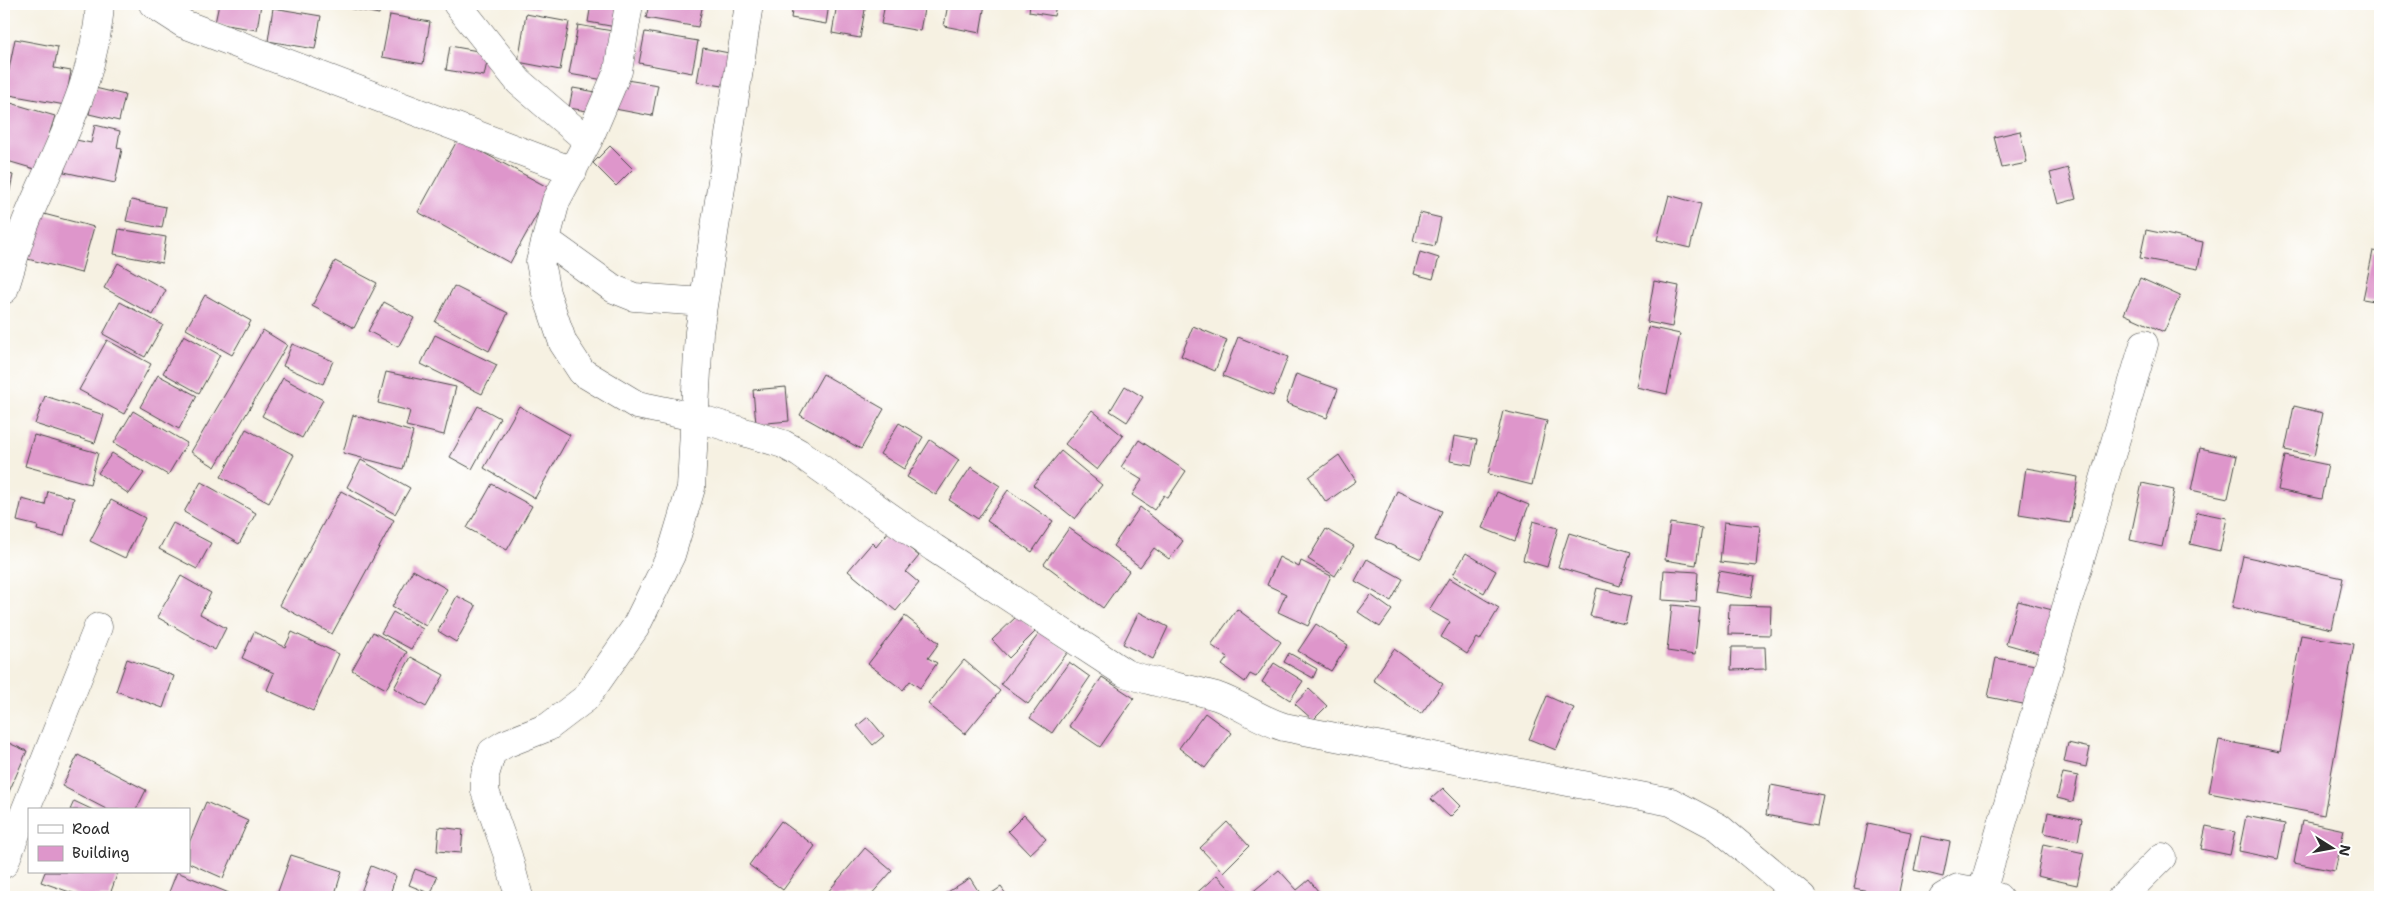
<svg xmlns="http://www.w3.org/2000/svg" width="2384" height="901" viewBox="0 0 2384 901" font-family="'Shantell Sans',sans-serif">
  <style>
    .building { fill: #de96cb }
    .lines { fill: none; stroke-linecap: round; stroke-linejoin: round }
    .street-casing { stroke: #494946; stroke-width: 29 }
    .street { stroke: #fff; stroke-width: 28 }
  </style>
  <rect width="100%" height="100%" fill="#fff"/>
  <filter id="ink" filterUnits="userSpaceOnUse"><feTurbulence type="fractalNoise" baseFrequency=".02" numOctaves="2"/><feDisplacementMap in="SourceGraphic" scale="10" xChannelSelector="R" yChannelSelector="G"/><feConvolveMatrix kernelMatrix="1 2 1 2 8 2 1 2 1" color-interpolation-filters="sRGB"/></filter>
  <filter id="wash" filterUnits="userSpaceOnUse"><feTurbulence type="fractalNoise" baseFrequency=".0096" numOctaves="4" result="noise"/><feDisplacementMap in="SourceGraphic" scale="20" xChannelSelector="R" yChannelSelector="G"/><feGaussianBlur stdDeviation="1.12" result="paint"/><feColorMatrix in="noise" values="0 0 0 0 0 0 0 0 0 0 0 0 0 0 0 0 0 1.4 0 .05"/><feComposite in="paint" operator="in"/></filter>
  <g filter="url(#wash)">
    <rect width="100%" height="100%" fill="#f6f1e2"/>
    <g id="blocks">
      <path class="building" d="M219 4H261L257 30 215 23Z
        M348 4H381L379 14 347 8Z
        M512 4H539L538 9Z
        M591 4H620L616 27 588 22Z
        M649 4H703L698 27 646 18Z
        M793 4H829L826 24 791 18Z
        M837 4H866L860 38 832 33Z
        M885 4H925L920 31 881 24Z
        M948 4H985L980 33 944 26Z
        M1030 4H1056L1054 16 1029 12Z
        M273 8 321 16 315 49 268 41Z
        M526 14 569 22 560 70 518 62Z
        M390 15 430 22 423 64 382 57Z
        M578 25 618 32 610 81 569 74Z
        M645 32 698 41 692 73 639 63Z
        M15 39 58 47 54 68 71 71 65 105 4 94Z
        M450 46 489 53 484 76 446 70Z
        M703 48 729 53 723 86 697 82Z
        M620 79 658 85 652 116 615 109Z
        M95 88 125 95 119 121 89 114Z
        M573 88 596 92 593 112 569 108Z
        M4 101 55 116 38 170 4 160Z
        M95 125 120 131 117 148 122 149 115 183 64 172 71 139 91 143Z
        M2020 131 2027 163 2002 168 1994 137Z
        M458 139 551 189 510 263 418 212Z
        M610 146 633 169 616 186 593 163Z
        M2068 168 2076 199 2058 204 2050 173Z
        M4 173 13 175 5 214H4Z
        M1669 195 1701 204 1690 248 1657 240Z
        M131 200 166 207 162 228 126 221Z
        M36 212 94 227 81 273 24 258Z
        M1420 213 1441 218 1435 246 1413 241Z
        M119 229 166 237 162 263 114 254Z
        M2146 230 2203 242 2198 269 2140 258Z
        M2373 251 2380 252V302L2363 299Z
        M1420 252 1439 258 1433 279 1414 274Z
        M335 261 377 283 354 328 312 306Z
        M118 263 166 290 153 315 104 288Z
        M2140 278 2180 296 2164 332 2124 314Z
        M1654 281 1679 286 1672 327 1647 322Z
        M454 286 508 313 489 351 435 322Z
        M205 295 251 321 232 355 186 329Z
        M120 302 163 325 145 357 103 334Z
        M384 302 414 318 398 347 368 331Z
        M1193 326 1227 340 1215 371 1181 356Z
        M1648 327 1680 334 1667 394 1636 387Z
        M263 330 287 345 215 467 191 452Z
        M184 335 220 355 199 393 163 373Z
        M435 335 497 365 482 394 421 364Z
        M1238 337 1288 357 1273 396 1223 376Z
        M107 340 151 364 124 414 79 390Z
        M292 344 333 361 323 384 283 366Z
        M386 372 456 387 444 435 406 426 410 411 378 403Z
        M823 374 884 409 861 449 800 415Z
        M1296 374 1338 389 1327 418 1286 403Z
        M158 375 197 396 179 429 140 407Z
        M283 378 323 400 302 438 262 416Z
        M1125 386 1143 397 1127 422 1110 411Z
        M786 387 789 421 756 424 753 390Z
        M45 396 104 415 95 443 35 424Z
        M478 406 500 418 472 469 450 457Z
        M519 406 570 435 535 498 484 468Z
        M2294 406 2323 413 2314 456 2285 450Z
        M1092 410 1123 436 1097 470 1065 444Z
        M133 411 187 443 168 475 114 443Z
        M1503 411 1547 421 1532 485 1488 474Z
        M353 415 413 432 403 469 343 453Z
        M899 423 923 437 904 469 880 454Z
        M246 429 294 455 269 503 221 477Z
        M34 435 98 453 90 484 25 466Z
        M1454 436 1477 440 1472 465 1450 461Z
        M930 440 959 460 936 495 907 477Z
        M1139 440 1186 471 1168 498 1164 495 1154 510 1132 495 1142 480 1121 467Z
        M2200 448 2237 456 2228 498 2191 490Z
        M1061 451 1102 485 1075 519 1033 485Z
        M112 453 144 473 129 494 98 473Z
        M1339 455 1356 481 1326 502 1309 477Z
        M2285 456 2328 465 2321 499 2278 490Z
        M361 460 410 488 395 514 347 487Z
        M971 467 1000 486 978 519 949 500Z
        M2026 468 2078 477 2070 523 2019 515Z
        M201 482 256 513 239 544 184 512Z
        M2142 483 2174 490 2162 547 2130 540Z
        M492 484 532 506 507 550 467 528Z
        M1008 490 1053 521 1032 552 987 521Z
        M48 491 74 498 64 536 37 530 38 526 17 521 22 499 45 505Z
        M341 491 394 520 332 634 279 605Z
        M1397 491 1442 511 1421 559 1376 538Z
        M1497 492 1529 505 1515 541 1482 528Z
        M111 500 145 518 125 558 90 541Z
        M1140 507 1183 541 1169 559 1154 548 1140 567 1113 546Z
        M2197 512 2227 518 2220 551 2190 544Z
        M1533 521 1558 528 1547 567 1523 560Z
        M1724 522 1760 526 1756 566 1720 562Z
        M173 523 211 543 197 569 159 549Z
        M1670 523 1702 528 1696 565 1665 560Z
        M1069 528 1129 571 1103 608 1044 564Z
        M1326 529 1354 546 1335 576 1308 559Z
        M889 531 919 556 906 572 919 583 896 611 848 571 872 543 876 547Z
        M1569 533 1631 552 1620 586 1558 567Z
        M1466 553 1496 571 1484 593 1453 575Z
        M2243 556 2343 578 2332 629 2232 607Z
        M1279 557 1299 567 1301 561 1331 576 1308 626 1278 612 1286 594 1267 585Z
        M1367 559 1403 579 1391 601 1355 581Z
        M413 570 447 589 426 626 392 607Z
        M1664 570 1698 572 1696 602 1662 600Z
        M1719 571 1755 577 1751 598 1715 592Z
        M181 576 211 593 200 614 226 628 215 650 157 617Z
        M1449 578 1499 608 1480 640 1477 638 1467 654 1441 637 1450 622 1429 610Z
        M1597 588 1631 596 1625 624 1590 616Z
        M1371 595 1392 610 1380 627 1358 612Z
        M457 596 476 606 456 642 438 631Z
        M2018 601 2056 611 2045 655 2006 644Z
        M1672 605 1700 608 1695 655 1667 651Z
        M1729 605 1771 606 1770 635 1728 634Z
        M1237 609 1281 642 1256 677 1250 674 1245 682 1222 665 1228 657 1211 645Z
        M393 612 423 629 411 649 381 633Z
        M1139 612 1168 627 1153 659 1123 644Z
        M1018 615 1035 632 1009 658 992 640Z
        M905 616 939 643 928 658 937 663 920 688 910 681 903 690 868 664Z
        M1316 624 1348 645 1331 671 1298 651Z
        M1041 631 1068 652 1028 704 1001 684Z
        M254 632 285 647 292 632 339 654 313 711 267 690 274 673 242 658Z
        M373 632 407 652 386 689 352 670Z
        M2301 635 2354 644 2324 815 2209 793 2219 740 2280 752Z
        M1732 647H1765L1766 669 1731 670Z
        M1394 649 1443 684 1421 714 1373 680Z
        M1289 653 1317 669 1313 678 1284 662Z
        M411 657 444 675 426 707 394 688Z
        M1996 658 2041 666 2033 706 1988 697Z
        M127 659 174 676 163 708 116 691Z
        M964 660 1000 691 965 734 928 704Z
        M1069 662 1090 677 1052 733 1030 718Z
        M1274 663 1303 681 1290 700 1262 682Z
        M1102 677 1134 698 1100 747 1069 726Z
        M1309 689 1327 706 1313 720 1295 704Z
        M1547 696 1574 708 1556 750 1529 739Z
        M1205 713 1232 733 1205 768 1179 748Z
        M868 717 884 736 873 745 857 726Z
        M4 741 27 751 4 803Z
        M2068 743 2090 748 2086 767 2064 762Z
        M78 755 146 790 136 810H108L62 786Z
        M2063 773 2078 776 2073 802 2057 798Z
        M1771 785 1823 795 1817 825 1766 815Z
        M1443 788 1461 806 1450 817 1431 799Z
        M74 801 93 810H70Z
        M206 802 248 821 223 878 189 863V843Z
        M2048 812 2082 819 2078 841 2044 833Z
        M1024 815 1046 839 1030 854 1008 831Z
        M2246 816 2285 824 2278 859 2239 851Z
        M781 821 815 846 783 890 749 865Z
        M2302 821 2344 830 2335 871 2294 863Z
        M1227 822 1249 846 1223 872 1200 848Z
        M1868 823 1911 832 1898 897 1854 888Z
        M2206 826 2235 832 2230 855 2201 849Z
        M439 827 463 830 461 853 437 851Z
        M1921 836 1950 842 1943 877 1914 870Z
        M2043 844 2084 853 2077 885 2037 876Z
        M865 848 892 871 869 897H832L827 893Z
        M291 855 342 871 334 897H276Z
        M371 866 396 876 389 897H359Z
        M415 869 437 877 431 894 409 885Z
        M1279 870 1297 890 1309 880 1323 897H1253L1250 894Z
        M45 872H118L109 897H84L41 882Z
        M177 872 229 893 227 897H167Z
        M1217 875 1237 897H1192Z
        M970 878 982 897H945L943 895Z
        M1001 887 1008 897H986Z
        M29 893 40 897H27Z"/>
    </g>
  </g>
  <g filter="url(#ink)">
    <use href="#blocks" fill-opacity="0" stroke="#494946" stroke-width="1"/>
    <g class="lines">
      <g class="street-casing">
        <path id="street" d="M153 4 184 24 573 171
          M457 4 519 82 588 141
          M629 4 618 71 588 141 556 201 540 262 546 293 563 343 582 372 637 405 695 417 783 444 799 453 934 548 1125 673C1155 684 1186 687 1216 696 1240 704 1260 720 1284 727L1671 802 1718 827 1802 897
          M546 240 614 289 634 297 703 302
          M4 290C12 266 18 240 28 217 58 146 95 82 100 4
          M4 864 98 627
          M1982 892 2144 344
          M519 897 508 856 485 791V775L492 752 505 744 548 727 586 698 635 628 671 555 691 488 699 332 749 4
          M1943 897 1958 888 1982 892 1998 897
          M2122 897 2162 857"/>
      </g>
      <use href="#street" class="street"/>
    </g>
  </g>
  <rect width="2384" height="901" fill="none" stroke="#fff" stroke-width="20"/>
  <rect x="28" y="808" width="162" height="65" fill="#ffffff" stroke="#aaaaaa"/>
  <rect x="38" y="825" width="25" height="8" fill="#ffffff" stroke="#aaaaaa"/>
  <text x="72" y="834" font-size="15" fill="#2b2b2b">Road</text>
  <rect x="38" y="846" width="25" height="15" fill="#de96cb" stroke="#aaaaaa"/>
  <text x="72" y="858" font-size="15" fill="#2b2b2b">Building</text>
  <g transform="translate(2332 848) rotate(101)" stroke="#ffffff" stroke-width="4" paint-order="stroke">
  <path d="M0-4L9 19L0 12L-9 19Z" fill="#2b2b2b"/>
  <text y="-8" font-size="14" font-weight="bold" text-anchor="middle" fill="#2b2b2b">N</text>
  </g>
</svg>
